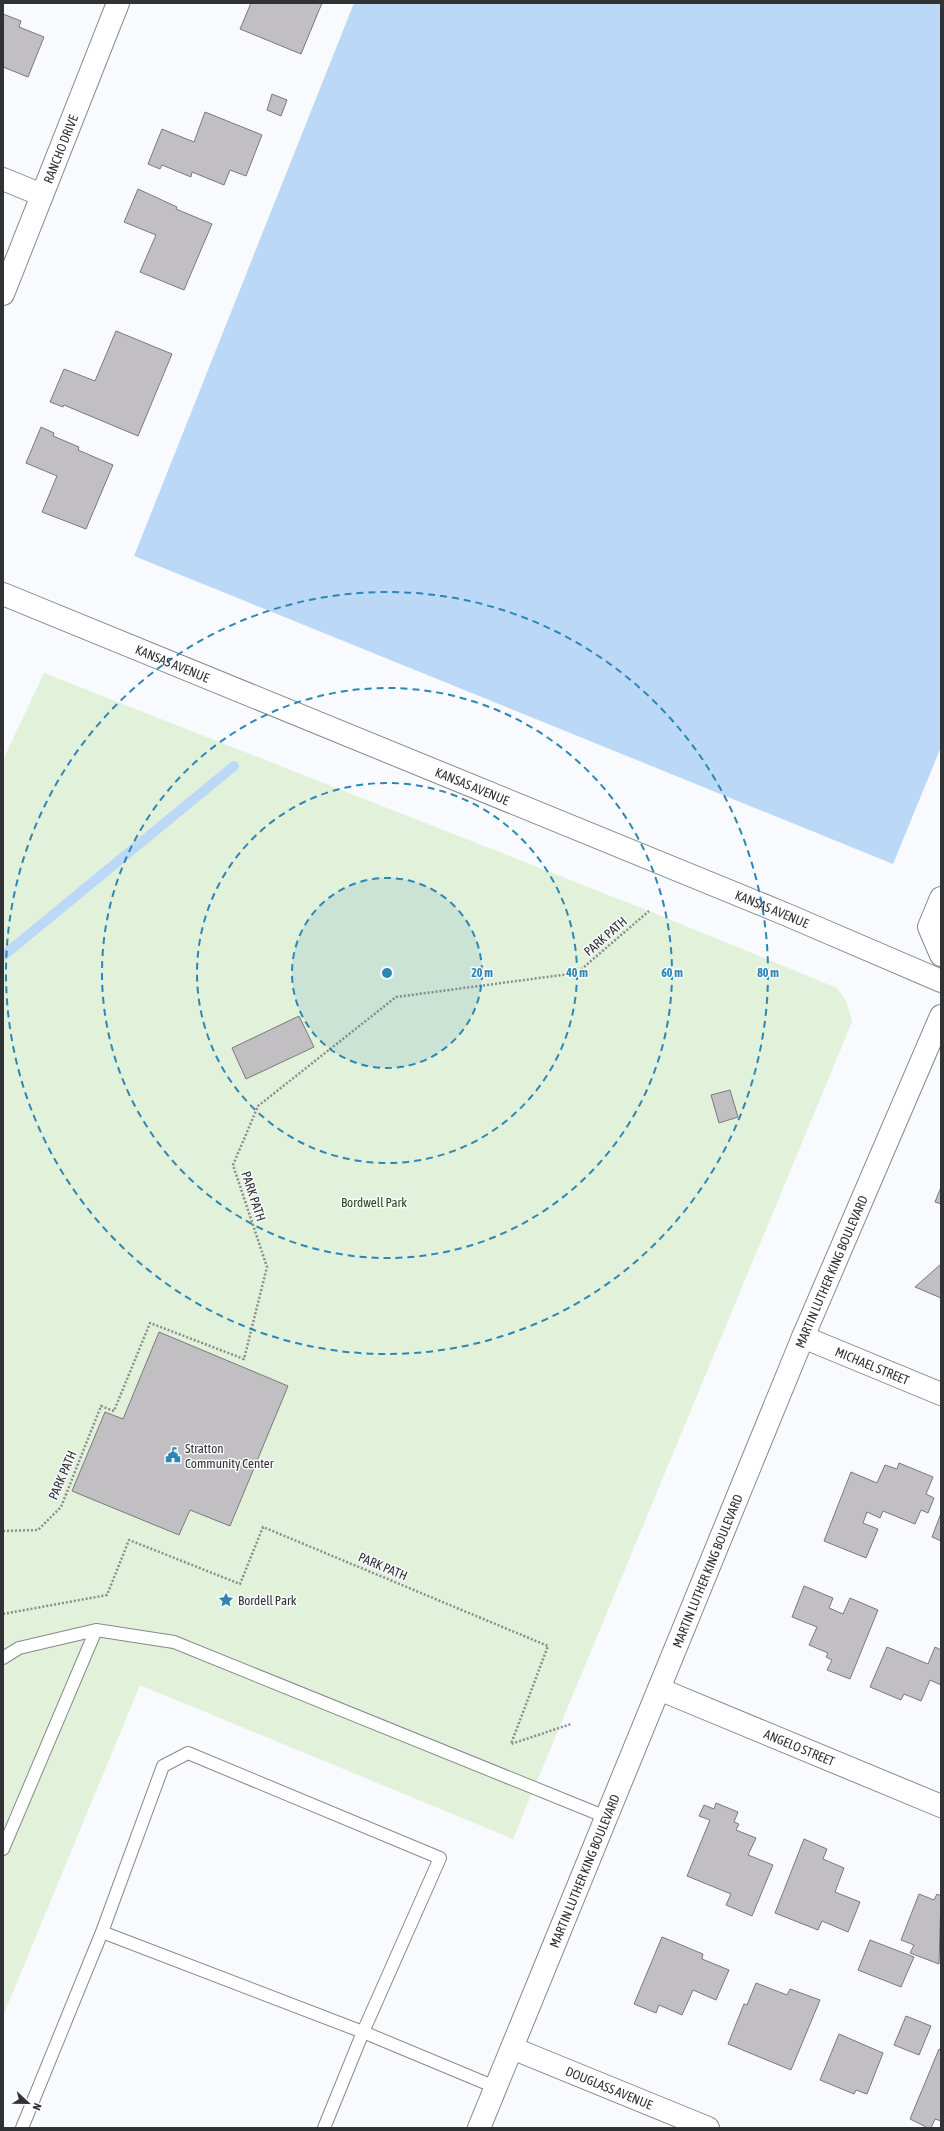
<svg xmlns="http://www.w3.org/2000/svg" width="944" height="2131" viewBox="0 0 944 2131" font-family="'Asap Condensed',sans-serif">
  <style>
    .green { fill: #e1f1da }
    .water { fill: #bcd8f7 }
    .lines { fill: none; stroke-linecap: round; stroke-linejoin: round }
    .stream { stroke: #bcd8f7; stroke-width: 10 }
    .building { fill: #c1bfc2; stroke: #7a797c }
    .service-casing { stroke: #87898c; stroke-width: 14 }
    .minor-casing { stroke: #87898c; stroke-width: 24 }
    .tertiary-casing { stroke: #87898c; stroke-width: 24 }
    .primary-casing { stroke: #87898c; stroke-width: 24 }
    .path { stroke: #8b8c8e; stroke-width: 2.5; stroke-dasharray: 2 2; stroke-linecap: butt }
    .service { stroke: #fff; stroke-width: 12 }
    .minor { stroke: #fff; stroke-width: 22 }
    .tertiary { stroke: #fff; stroke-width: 22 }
    .primary { stroke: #fff; stroke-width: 22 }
    .ring { fill: none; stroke: #2d87b5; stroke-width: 2; stroke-dasharray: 7 5 }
    .labels { text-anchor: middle; stroke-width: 3; stroke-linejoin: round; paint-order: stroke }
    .street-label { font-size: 13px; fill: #313233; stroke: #f8fafd }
    .park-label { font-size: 13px; fill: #2a4818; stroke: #f8fafd }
    .poi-label { font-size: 13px; fill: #313233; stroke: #f8fafd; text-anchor: start }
    .centre { fill: #2d87b5; stroke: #f8fafd; stroke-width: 2 }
    .ring-label { font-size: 12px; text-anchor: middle; font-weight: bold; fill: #2d87b5; stroke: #f8fafd; stroke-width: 3; stroke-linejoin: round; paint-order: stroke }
  </style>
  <rect width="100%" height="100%" fill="#f8fafd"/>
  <path class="green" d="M44 673 649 911 837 988 847 1003 852 1022 513 1839 140 1685 3 2016V760Z"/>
  <path class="water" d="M354 3H941V747L893 864 134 556Z"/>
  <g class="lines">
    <path class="stream" d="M3 956 234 766"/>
  </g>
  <path class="building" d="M251 3H322L301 54 240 29Z
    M3 14 21 21 19 27 44 37 28 77 3 67Z
    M272 94 287 100 281 116 267 110Z
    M205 112 262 135 246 176 230 170 224 185 192 172 191 177 162 165 160 169 148 164 162 129 194 142Z
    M138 189 177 207 176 209 212 224 184 290 140 272 156 235 124 222Z
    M116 331 172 354 138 436 64 405 63 407 50 402 64 369 95 381Z
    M41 427 54 433 53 436 79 447 78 450 113 465 86 529 42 512 57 476 26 463Z
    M299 1016 314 1047 246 1079 232 1048Z
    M730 1090 738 1117 719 1123 711 1095Z
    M941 1187V1204L935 1202Z
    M941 1264V1298L915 1287Z
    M159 1332 288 1386 230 1526 190 1510 179 1535 72 1491 105 1412 123 1419Z
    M899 1463 933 1477 926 1494 934 1498 928 1513 921 1510 915 1524 883 1511 880 1518 867 1512 863 1523 878 1529 866 1558 824 1541 851 1472 877 1483 885 1465 897 1469Z
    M941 1513V1541L932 1537Z
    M804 1586 833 1598 829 1608 843 1614 850 1598 878 1610 850 1679 827 1670 832 1660 826 1657 828 1653 809 1645 817 1627 792 1617Z
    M887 1647 928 1664 935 1647 941 1650V1685L930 1680 921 1701 904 1694 901 1700 870 1687Z
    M716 1803 738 1812 734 1822 739 1824 736 1830 756 1838 748 1855 773 1865 752 1916 726 1905 731 1894 687 1876 710 1820 699 1816 704 1805 714 1809Z
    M804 1839 827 1849 823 1859 844 1868 835 1892 860 1902 848 1932 822 1921 818 1930 775 1913Z
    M919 1894 934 1900 937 1894 941 1896 939 1964 910 1953 914 1945 901 1940Z
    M662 1937 703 1954 702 1959 729 1970 716 2000 693 1990 682 2015 659 2005 656 2013 634 2004Z
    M870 1940 914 1957 901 1987 858 1970Z
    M756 1983 787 1995 790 1989 820 2000 791 2070 728 2044 744 2004 747 2005Z
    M906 2016 931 2026 919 2055 894 2045Z
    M839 2034 883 2053 867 2094 856 2090 854 2094 820 2080Z
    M939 2049 941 2050V2121L935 2119 931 2128H928L910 2119Z"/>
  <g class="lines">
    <g class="service-casing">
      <path id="service" d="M3 1658 19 1648 96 1630 174 1642 606 1817
        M3 1849 96 1630
        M102 1932 163 1766 188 1753 440 1858 363 2032 324 2128
        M22 2128 102 1932 363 2032 495 2087"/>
    </g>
    <g class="minor-casing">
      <g id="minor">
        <path d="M3 179 42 195"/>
        <path id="s1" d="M3 294 118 3"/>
        <path id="s2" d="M803 1337 941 1394"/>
        <path id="s3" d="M659 1689 941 1806"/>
        <path id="s4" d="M512 2048 708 2128"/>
      </g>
    </g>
    <g class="tertiary-casing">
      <g id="tertiary">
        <path id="s5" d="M3 594 785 914 941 981"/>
      </g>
    </g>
    <g class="primary-casing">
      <g id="primary">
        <path d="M941 898 929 927 941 955"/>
        <path id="s6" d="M479 2128 803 1337 941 1016"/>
      </g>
    </g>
    <path class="path" d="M3 1531 38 1530 61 1507 101 1406 114 1411 150 1323 244 1359 267 1267 233 1165 258 1106 396 997 577 973 649 911
      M3 1614 107 1595 129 1540 240 1584 263 1527 548 1646 511 1744 571 1724"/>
    <use href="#service" class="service"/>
    <use href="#minor" class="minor"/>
    <use href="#tertiary" class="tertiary"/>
    <use href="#primary" class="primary"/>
  </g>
  <circle cx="387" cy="973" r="95" fill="#2d87b5" fill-opacity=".12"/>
  <g class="ring">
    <circle cx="387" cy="973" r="95"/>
    <circle cx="387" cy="973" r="190"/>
    <circle cx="387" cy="973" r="285"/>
    <circle cx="387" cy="973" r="381"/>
  </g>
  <defs>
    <g id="civic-bare" transform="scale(1.2)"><path d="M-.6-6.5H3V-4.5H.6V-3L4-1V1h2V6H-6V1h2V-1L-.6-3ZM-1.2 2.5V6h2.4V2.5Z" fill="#2d87b5" stroke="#f8fafd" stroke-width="2.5" paint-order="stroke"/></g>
    <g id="sight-bare" transform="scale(1.2)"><path d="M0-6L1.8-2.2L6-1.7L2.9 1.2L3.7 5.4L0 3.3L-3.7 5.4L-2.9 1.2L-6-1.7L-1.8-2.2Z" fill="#2d87b5" stroke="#f8fafd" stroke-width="2.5" paint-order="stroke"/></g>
  </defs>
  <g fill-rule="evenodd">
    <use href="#civic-bare" x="173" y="1455"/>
    <use href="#sight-bare" x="226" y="1600"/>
  </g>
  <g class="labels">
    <g class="street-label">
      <text dy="5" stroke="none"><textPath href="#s1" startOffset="156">RANCHO DRIVE</textPath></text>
      <text dy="5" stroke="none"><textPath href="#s5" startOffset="183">KANSAS AVENUE</textPath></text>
      <text dy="5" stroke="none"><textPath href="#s5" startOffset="507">KANSAS AVENUE</textPath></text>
      <text dy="5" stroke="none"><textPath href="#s5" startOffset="831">KANSAS AVENUE</textPath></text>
      <text transform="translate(605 936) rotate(-41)" y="5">PARK PATH</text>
      <text transform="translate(254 1196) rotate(72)" y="5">PARK PATH</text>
      <text dy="5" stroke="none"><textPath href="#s6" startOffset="926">MARTIN LUTHER KING BOULEVARD</textPath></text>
      <text dy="5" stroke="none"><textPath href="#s2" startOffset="75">MICHAEL STREET</textPath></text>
      <text transform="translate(62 1475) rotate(-67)" y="5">PARK PATH</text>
      <text transform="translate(383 1566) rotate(23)" y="5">PARK PATH</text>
      <text dy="5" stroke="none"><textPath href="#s6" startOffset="602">MARTIN LUTHER KING BOULEVARD</textPath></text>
      <text dy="5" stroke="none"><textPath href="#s3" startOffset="152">ANGELO STREET</textPath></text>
      <text dy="5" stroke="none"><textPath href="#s6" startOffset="278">MARTIN LUTHER KING BOULEVARD</textPath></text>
      <text dy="5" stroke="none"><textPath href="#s4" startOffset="105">DOUGLASS AVENUE</textPath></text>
    </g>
    <g class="park-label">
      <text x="374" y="1207">Bordwell Park</text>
    </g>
    <g class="poi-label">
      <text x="185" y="1453">Stratton<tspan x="185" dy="15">Community Center</tspan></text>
      <text x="238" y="1605">Bordell Park</text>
    </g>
  </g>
  <circle cx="387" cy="973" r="6" class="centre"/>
  <g class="ring-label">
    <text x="482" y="977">20 m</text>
    <text x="577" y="977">40 m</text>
    <text x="672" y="977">60 m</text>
    <text x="768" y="977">80 m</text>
  </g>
  <rect width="944" height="2131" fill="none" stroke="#313233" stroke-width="8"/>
  <g transform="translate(28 2103) rotate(112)" stroke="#f8fafd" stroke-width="3" paint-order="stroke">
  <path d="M0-3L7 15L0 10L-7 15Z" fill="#313233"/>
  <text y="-6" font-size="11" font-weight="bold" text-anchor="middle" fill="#313233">N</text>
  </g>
</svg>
